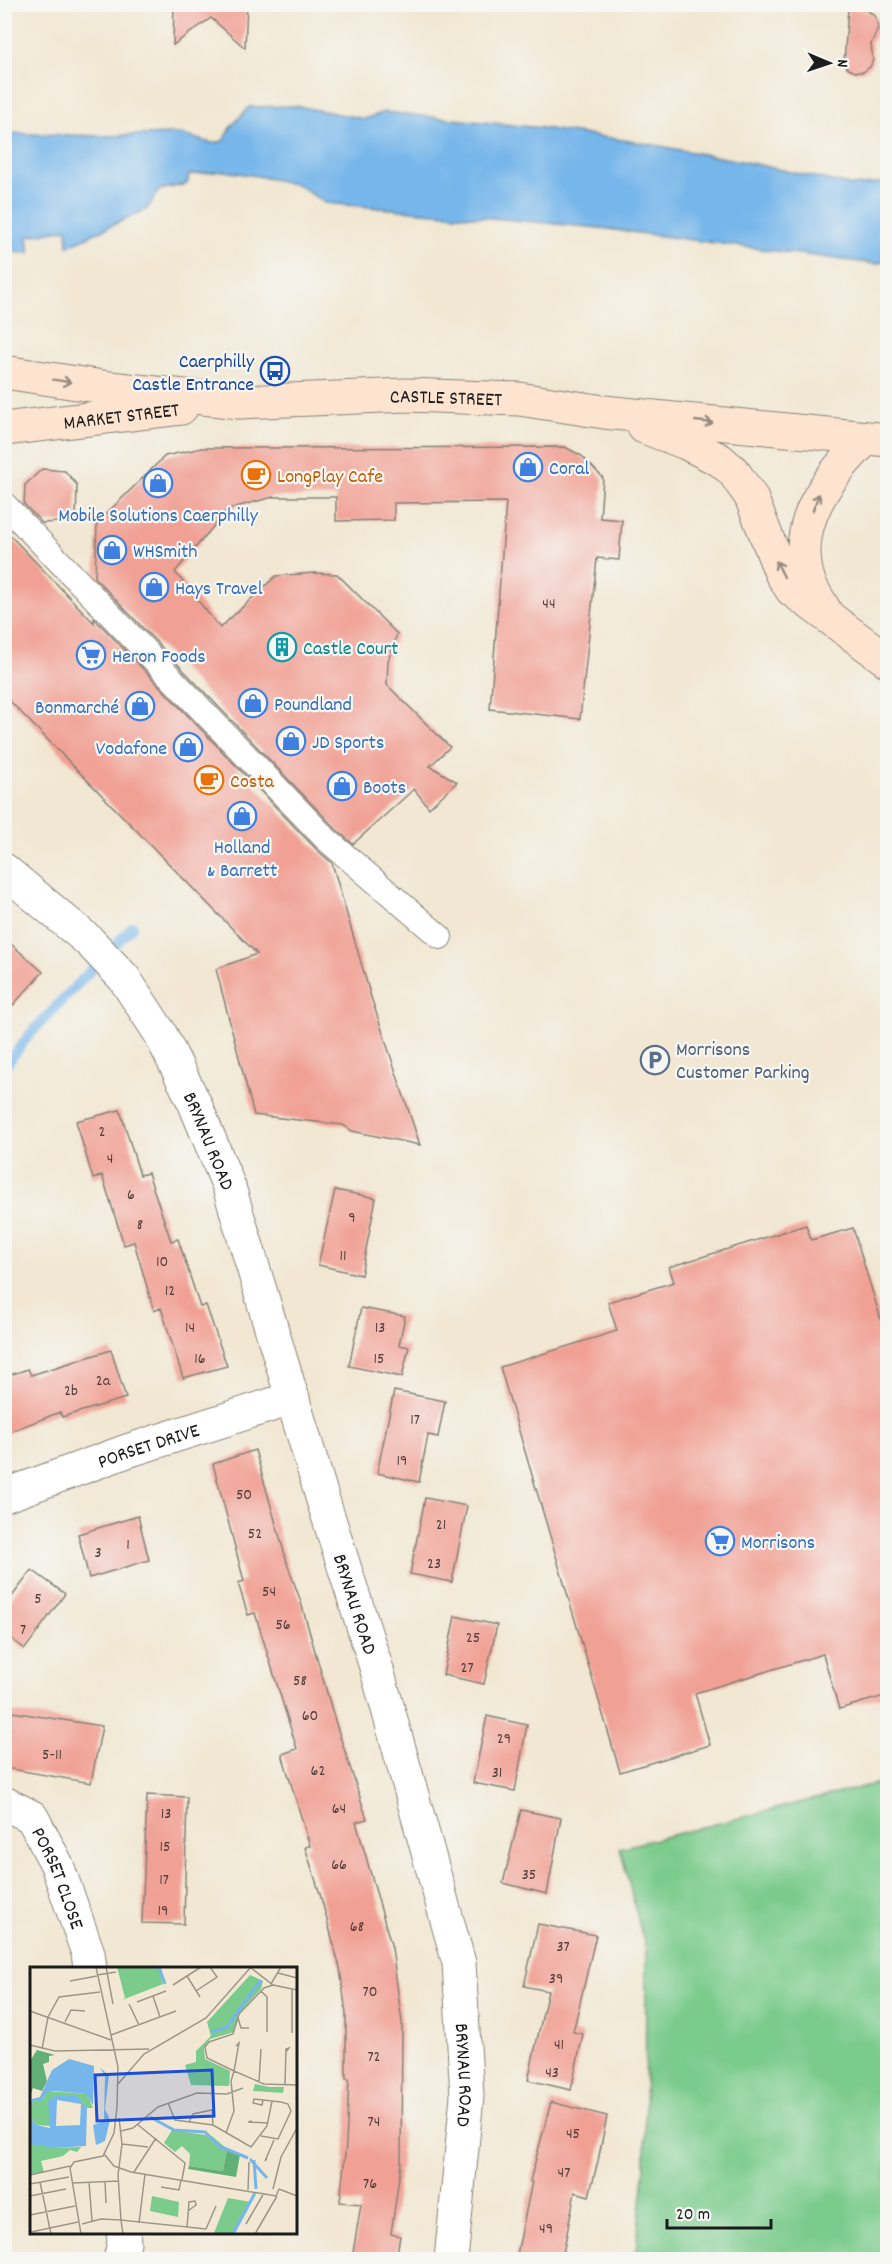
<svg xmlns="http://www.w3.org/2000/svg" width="892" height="2264" viewBox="0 0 892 2264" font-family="Dekko,sans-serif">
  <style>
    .green { fill: #7acb8c; stroke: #4b7454; stroke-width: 1.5 }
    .water { fill: #76b6ea; stroke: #496983; stroke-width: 1.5 }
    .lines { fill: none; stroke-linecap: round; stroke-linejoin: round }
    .stream { stroke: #76b6ea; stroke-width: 10 }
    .building { fill: #f1a094 }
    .pedestrian-casing { stroke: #868277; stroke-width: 26 }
    .minor-casing { stroke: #868277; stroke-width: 35 }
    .secondary-casing { stroke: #868277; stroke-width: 35 }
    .pedestrian { stroke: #fff; stroke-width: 24 }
    .minor { stroke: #fff; stroke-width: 33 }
    .secondary { stroke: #fde4d1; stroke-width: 33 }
    .oneway { stroke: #988a80 }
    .labels { text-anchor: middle; stroke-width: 4.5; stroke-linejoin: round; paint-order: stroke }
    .number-label { font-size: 16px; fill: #513d3a }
    .transit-label { font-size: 20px; fill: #164399; stroke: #f6f6f2; text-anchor: end }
    .street-label { font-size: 20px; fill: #1c1c1c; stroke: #f6f6f2 }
    .shop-label { font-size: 20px; fill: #366cbe; stroke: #f6f6f2; text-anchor: start }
    .food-label { font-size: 20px; fill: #c56008; stroke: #f6f6f2; text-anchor: start }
    .culture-label { font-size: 20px; fill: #0d838f; stroke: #f6f6f2; text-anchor: start }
    .service-label { font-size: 20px; fill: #4e5e75; stroke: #f6f6f2; text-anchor: start }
    .inset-river { fill: none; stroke: #76b6ea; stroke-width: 3 }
    .inset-road { fill: none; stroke: #9c9689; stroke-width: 1.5 }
    .view { fill: #1d4ed8; fill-opacity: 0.15; stroke: #1d4ed8; stroke-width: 3 }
    .inset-edge { fill: none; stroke: #1c1c1c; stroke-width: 3 }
  </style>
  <rect width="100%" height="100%" fill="#f6f6f2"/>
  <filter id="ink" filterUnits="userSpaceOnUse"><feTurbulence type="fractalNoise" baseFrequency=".0167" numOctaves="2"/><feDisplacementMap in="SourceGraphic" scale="12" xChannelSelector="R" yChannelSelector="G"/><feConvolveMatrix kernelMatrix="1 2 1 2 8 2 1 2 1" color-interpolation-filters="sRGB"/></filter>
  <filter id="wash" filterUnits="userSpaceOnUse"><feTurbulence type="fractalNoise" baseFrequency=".008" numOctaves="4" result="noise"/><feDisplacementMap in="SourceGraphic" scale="24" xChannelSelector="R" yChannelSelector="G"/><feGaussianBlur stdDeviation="1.35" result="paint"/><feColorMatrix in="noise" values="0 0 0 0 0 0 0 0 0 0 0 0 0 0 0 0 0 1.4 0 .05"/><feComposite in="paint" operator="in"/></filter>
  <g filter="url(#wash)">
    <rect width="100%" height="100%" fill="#f1e7d2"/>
    <path class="green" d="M887 1781V2259H635L645 2166 646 1951 620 1848Z"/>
    <path class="water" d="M297 106 365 119 384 112 542 128 643 143 746 162 854 186 887 182V260L876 264 600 228 325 203 298 185 258 176 224 171 189 175 187 184 159 190 147 209 68 246 67 229 28 236 30 253 5 252V133L100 136 179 134 212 143 223 141 230 128 249 107Z"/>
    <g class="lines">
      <path class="stream" d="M4 1068 30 1034 133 926"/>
    </g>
    <g id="blocks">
      <path class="building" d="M174 4H247L245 48 211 18 173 45Z
        M848 8 866 10 873 14 877 20 878 28 871 44 873 60 870 67 863 72H855L848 69 844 63Z
        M565 447 582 456 603 478 600 518 622 520 619 560 597 558 580 719 490 709 506 502 394 503V520L336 521V497H273L228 509 175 572 220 628 276 576 314 573 337 574 397 634 388 661 387 685 450 747 430 766 457 782 429 808 414 789 353 844 336 829 95 578 97 523 165 456 202 448Z
        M42 469 65 471 77 485 76 521 42 523 24 504 25 485Z
        M4 529 94 623V618L316 849 332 863 371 997 420 1145 352 1131 343 1125 254 1115 216 969 257 954 4 695Z
        M4 938 43 972 4 1015Z
        M120 1110 140 1175 148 1173 171 1241 178 1239 200 1307 206 1305 227 1366 183 1378 161 1308 154 1311 134 1242 124 1245 102 1175 93 1179 76 1121Z
        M335 1190 376 1198 361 1275 318 1265Z
        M806 1225 811 1240 853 1228 888 1343V1695L839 1709 823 1654 695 1693 710 1745 620 1772 500 1367 617 1331 608 1302 674 1282 669 1267Z
        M361 1308 405 1316 399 1345 409 1347 402 1377 349 1366Z
        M111 1350 126 1398 62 1417 60 1412 4 1434V1377L28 1369 31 1375Z
        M394 1391 445 1401 438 1437 428 1435 419 1482 377 1473Z
        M255 1450 288 1566 300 1599 336 1724 367 1819 356 1822 392 1948 402 2023 401 2163 391 2234 400 2236 396 2259H352L361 2204 340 2202 346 2144 349 2079H346V2014L340 1968 320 1894 305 1847 310 1846 282 1754 297 1749 255 1613 248 1615 238 1583 244 1581 213 1464Z
        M425 1498 467 1506 452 1582 410 1574Z
        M138 1516 149 1560 89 1578 78 1534Z
        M32 1570 65 1594 25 1649 4 1633V1607Z
        M455 1616 497 1625 484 1684 443 1675Z
        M12 1712 102 1726 91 1783 5 1768Z
        M487 1716 527 1725 515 1791 473 1783Z
        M147 1795 187 1797 184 1924 142 1923Z
        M521 1810 561 1818 547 1894 503 1883Z
        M538 1924 596 1935 573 2032 583 2034 571 2090 528 2080 548 1991 524 1986Z
        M551 2102 607 2116 598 2161 589 2196 575 2192 562 2259H516L532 2182 530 2181Z"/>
    </g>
  </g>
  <g filter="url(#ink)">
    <use href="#blocks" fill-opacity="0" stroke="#868277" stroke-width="1.5"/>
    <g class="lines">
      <g class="pedestrian-casing">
        <path id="pedestrian" d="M4 504 326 839 440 937"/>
      </g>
      <g class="minor-casing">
        <g id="minor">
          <path id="s1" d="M4 870 89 941 124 978 160 1033 195 1104 229 1187 322 1497 377 1670 459 1963 467 2096 451 2260"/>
          <path id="s2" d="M4 1496 127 1451 293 1398"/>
          <path id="s3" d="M4 1803 32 1817 57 1865 88 1953 90 1968"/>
          <path d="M120 2260 124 2242 123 2232"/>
        </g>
      </g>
      <g class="secondary-casing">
        <g id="secondary">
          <path id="s4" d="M4 372 110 388 240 402 407 395 519 399 604 412 888 440"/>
          <path d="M644 427 686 443 720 460 733 471 751 497 781 573 792 590 888 661"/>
          <path id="s5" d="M4 429 181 408"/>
          <path d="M825 611C820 602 813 592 809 582 790 525 828 476 866 439"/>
        </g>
      </g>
      <use href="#pedestrian" class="pedestrian"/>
      <use href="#minor" class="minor"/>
      <use href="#secondary" class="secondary"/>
    </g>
    <defs><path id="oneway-shaft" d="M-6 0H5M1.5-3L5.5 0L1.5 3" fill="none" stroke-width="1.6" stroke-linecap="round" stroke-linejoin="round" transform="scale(1.5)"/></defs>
    <g class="oneway">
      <use href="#oneway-shaft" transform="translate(62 381) rotate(9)"/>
      <use href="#oneway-shaft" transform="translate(704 422) rotate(6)"/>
      <use href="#oneway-shaft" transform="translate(816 502) rotate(-69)"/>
      <use href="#oneway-shaft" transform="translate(780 569) rotate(-116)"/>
    </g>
  </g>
  <defs>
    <g id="bus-ring" transform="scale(1.5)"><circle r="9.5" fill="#f6f6f2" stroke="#1a4fb4" stroke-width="1.5"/><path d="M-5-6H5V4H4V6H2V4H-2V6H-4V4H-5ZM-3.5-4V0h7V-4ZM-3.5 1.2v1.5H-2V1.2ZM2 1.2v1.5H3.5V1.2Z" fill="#1a4fb4"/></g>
    <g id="shop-ring" transform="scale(1.5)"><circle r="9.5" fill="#f6f6f2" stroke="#3f7fe0" stroke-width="1.5"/><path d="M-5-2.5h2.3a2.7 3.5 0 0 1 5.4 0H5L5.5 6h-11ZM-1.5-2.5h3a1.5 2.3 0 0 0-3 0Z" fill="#3f7fe0"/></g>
    <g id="cafe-ring" transform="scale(1.5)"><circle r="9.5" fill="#f6f6f2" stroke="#e8710a" stroke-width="1.5"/><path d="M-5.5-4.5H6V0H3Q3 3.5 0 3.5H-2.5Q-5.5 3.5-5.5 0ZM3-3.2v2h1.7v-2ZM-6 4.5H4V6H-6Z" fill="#e8710a"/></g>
    <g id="building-ring" transform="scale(1.5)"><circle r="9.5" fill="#f6f6f2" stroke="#0f9aa8" stroke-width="1.5"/><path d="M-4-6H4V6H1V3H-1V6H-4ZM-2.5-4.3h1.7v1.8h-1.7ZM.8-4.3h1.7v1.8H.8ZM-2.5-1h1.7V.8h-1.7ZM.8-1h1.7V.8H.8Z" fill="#0f9aa8"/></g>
    <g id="supermarket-ring" transform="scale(1.5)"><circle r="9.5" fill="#f6f6f2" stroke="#3f7fe0" stroke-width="1.5"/><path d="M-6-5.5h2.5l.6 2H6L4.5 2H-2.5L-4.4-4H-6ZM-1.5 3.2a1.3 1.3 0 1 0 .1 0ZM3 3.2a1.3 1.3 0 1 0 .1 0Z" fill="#3f7fe0"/></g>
    <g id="parking-ring" transform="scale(1.5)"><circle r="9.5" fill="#f6f6f2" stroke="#5c6f8a" stroke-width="1.5"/><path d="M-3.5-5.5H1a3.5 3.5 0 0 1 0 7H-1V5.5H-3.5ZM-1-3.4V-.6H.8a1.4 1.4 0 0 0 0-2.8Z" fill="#5c6f8a"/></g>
  </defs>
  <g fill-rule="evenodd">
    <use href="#bus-ring" x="275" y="371"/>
    <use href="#shop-ring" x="528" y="467"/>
    <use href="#cafe-ring" x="256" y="475"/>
    <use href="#shop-ring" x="158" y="483"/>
    <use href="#shop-ring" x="112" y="550"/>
    <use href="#shop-ring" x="154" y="587"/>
    <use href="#building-ring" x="282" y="647"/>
    <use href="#supermarket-ring" x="91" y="655"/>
    <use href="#shop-ring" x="253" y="703"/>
    <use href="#shop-ring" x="140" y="706"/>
    <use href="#shop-ring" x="291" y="741"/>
    <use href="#shop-ring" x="188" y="747"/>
    <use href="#cafe-ring" x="209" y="780"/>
    <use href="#shop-ring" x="342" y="786"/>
    <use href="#shop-ring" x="242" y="816"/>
    <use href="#parking-ring" x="655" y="1060"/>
    <use href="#supermarket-ring" x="720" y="1541"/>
  </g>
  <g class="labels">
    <g class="number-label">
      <text x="549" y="608">44</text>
      <text x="102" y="1136">2</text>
      <text x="110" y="1163">4</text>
      <text x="131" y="1199">6</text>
      <text x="352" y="1222">9</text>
      <text x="140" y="1229">8</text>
      <text x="343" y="1260">11</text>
      <text x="162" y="1266">10</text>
      <text x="170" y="1295">12</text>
      <text x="190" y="1332">14</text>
      <text x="380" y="1332">13</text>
      <text x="200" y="1363">16</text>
      <text x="379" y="1363">15</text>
      <text x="103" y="1385">2a</text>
      <text x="71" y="1395">2b</text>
      <text x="415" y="1424">17</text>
      <text x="402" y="1465">19</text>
      <text x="244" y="1499">50</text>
      <text x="441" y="1529">21</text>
      <text x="255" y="1538">52</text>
      <text x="128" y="1549">1</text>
      <text x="98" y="1557">3</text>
      <text x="434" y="1568">23</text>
      <text x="269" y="1596">54</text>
      <text x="38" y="1603">5</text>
      <text x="283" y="1629">56</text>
      <text x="23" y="1634">7</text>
      <text x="473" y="1642">25</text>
      <text x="467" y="1672">27</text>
      <text x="300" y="1685">58</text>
      <text x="310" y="1720">60</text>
      <text x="504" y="1743">29</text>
      <text x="52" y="1759">5-11</text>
      <text x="318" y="1775">62</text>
      <text x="497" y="1777">31</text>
      <text x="339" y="1813">64</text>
      <text x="166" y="1818">13</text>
      <text x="165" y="1851">15</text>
      <text x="339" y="1869">66</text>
      <text x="529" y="1879">35</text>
      <text x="164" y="1884">17</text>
      <text x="163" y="1915">19</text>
      <text x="357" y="1931">68</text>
      <text x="563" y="1951">37</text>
      <text x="556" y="1983">39</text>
      <text x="370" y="1996">70</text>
      <text x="559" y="2049">41</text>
      <text x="374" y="2061">72</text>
      <text x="552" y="2077">43</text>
      <text x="374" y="2126">74</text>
      <text x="573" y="2138">45</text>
      <text x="564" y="2177">47</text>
      <text x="370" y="2188">76</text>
      <text x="546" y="2233">49</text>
    </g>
    <g class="transit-label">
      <text x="254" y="367">Caerphilly<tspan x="254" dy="23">Castle Entrance</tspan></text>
    </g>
    <g class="street-label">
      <text dy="7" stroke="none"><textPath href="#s4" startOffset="444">CASTLE STREET</textPath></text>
      <text dy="7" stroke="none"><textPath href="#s5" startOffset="118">MARKET STREET</textPath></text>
      <text dy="7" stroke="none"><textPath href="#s1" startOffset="346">BRYNAU ROAD</textPath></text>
      <text dy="7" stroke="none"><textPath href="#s2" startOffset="153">PORSET DRIVE</textPath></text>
      <text dy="7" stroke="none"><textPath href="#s1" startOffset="832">BRYNAU ROAD</textPath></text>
      <text dy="7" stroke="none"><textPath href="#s3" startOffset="98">PORSET CLOSE</textPath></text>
      <text dy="7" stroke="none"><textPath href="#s1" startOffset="1318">BRYNAU ROAD</textPath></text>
    </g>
    <g class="shop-label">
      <text x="549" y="474">Coral</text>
      <text x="158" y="521" text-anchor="middle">Mobile Solutions Caerphilly</text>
      <text x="133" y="557">WHSmith</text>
      <text x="175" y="594">Hays Travel</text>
      <text x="112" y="662">Heron Foods</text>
      <text x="274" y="710">Poundland</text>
      <text x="119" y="713" text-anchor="end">Bonmarché</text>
      <text x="312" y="748">JD Sports</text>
      <text x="167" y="754" text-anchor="end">Vodafone</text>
      <text x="363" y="793">Boots</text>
      <text x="242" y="853" text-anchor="middle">Holland<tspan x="242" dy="23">&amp; Barrett</tspan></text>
      <text x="741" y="1548">Morrisons</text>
    </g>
    <g class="food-label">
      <text x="277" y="482">LongPlay Cafe</text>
      <text x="230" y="787">Costa</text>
    </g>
    <g class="culture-label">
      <text x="303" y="654">Castle Court</text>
    </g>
    <g class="service-label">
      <text x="676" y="1055">Morrisons<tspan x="676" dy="23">Customer Parking</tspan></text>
    </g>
  </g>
  <g transform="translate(30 1967)">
    <rect width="267" height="267" fill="#f1e7d2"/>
    <path d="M87 0H129L133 17 92 33 95 31ZM220 8 233 14 231 22 210 45 204 65 180 72 174 81 175 92 200 104 199 119 161 118 155 98 166 95V84L181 69 177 55ZM225 117 239 120H254L253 126 223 124ZM17 124 57 127 63 141H57L47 129H25L19 134 21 159 7 158 0 151V141L5 133H13ZM142 163 182 169 197 182 193 204 159 199 160 187 152 179 145 185 134 176ZM6 176 25 181 51 180 47 185 40 183 33 189 11 194 14 205 0 208V177ZM122 229 149 235 148 250 120 244ZM198 231 221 235 203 266H184Z" fill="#7acb8c"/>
    <path d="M7 83 25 88 19 89V95L13 97 17 114 12 124 3 121 1 126 0 94ZM197 182 210 188 206 210 158 202 159 199 193 204Z" fill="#63af78"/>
    <path d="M39 92 64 99 63 138 56 127 25 124 17 125 12 134 5 133 0 141 2 132 10 130 22 103ZM70 101 79 108 75 142 80 153 75 174 66 178 63 158 74 154 75 109ZM47 129 57 141 56 179 25 181 0 177V151L7 158 20 161 18 134 25 129ZM27 133 51 137 50 158 26 159Z" fill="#76b6ea" fill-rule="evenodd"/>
    <path class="inset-river" d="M129 0 135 17M181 65 196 61 231 13M120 150 144 163 175 165 189 179 218 191M220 192 237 211M224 193 226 222M203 267 225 226"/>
    <path class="inset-road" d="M76 0 83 37M221 1 243 18 267 23M248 6 267 11M67 8 86 5M157 9 170 30M40 14 67 9M241 17 251 0M143 18 171 0M166 24 187 10 180 0M231 24 237 30V65M123 29 130 50M107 35 136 24M99 37 109 58M0 44 81 73M18 50 29 30 70 25M208 51 211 61H219M35 55 41 43 55 44M262 66V22M81 68 146 44M0 78 25 84 119 82M206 79 209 76 204 104 234 117 267 118M12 82 18 50M229 115 231 82M88 117 114 87 176 51 221 0M255 118 256 82 259 81 256 85M138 136 145 153 183 158 221 180 237 159 242 134M222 154 218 155 238 156M159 155 163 147 182 143 183 158M107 157 155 196 152 213M91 164 103 161 128 140 167 126 197 127 213 121M196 166 204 144 201 114 204 104 177 91 175 80 179 75 203 67 209 47 234 21 243 18M231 169 248 172 261 144 258 137 251 135 224 132 223 136 232 138 233 133M92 177 118 180M74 187 84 199 101 205 246 229 249 222M237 191 235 194 244 173M104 205 126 171M0 208 40 199M75 214 76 236M10 215 21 267M59 215 62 254M43 216 89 214M0 217 39 210M131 220 149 223 151 213M243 222 251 190 267 161M249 222 267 229M218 223 219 195M0 229 36 222M0 248 45 239M109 256 115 207M52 257 71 252 91 253 88 208 92 177 89 151M216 257 234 226M157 261 159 235 165 234 166 238 158 244M1 265 48 255M51 267 40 201 44 195 73 189 84 166 87 140 88 100 66 0M93 267 91 253 176 262 186 239M225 267 247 229"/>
    <path class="view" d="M182 103 184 149 67 154 65 108Z"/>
    <rect width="267" height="267" class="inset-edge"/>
  </g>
  <rect width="892" height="2264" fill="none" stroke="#f6f6f2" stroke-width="24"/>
  <g transform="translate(829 63) rotate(92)" stroke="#f6f6f2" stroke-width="4.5" paint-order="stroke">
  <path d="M0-4.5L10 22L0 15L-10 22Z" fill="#1c1c1c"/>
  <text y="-9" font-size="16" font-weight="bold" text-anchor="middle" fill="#1c1c1c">N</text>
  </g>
  <path d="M667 2219v9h104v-9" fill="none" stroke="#1c1c1c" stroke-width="3"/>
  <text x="676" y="2219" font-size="18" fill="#1c1c1c" stroke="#f6f6f2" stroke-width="4.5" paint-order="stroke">20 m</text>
</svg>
